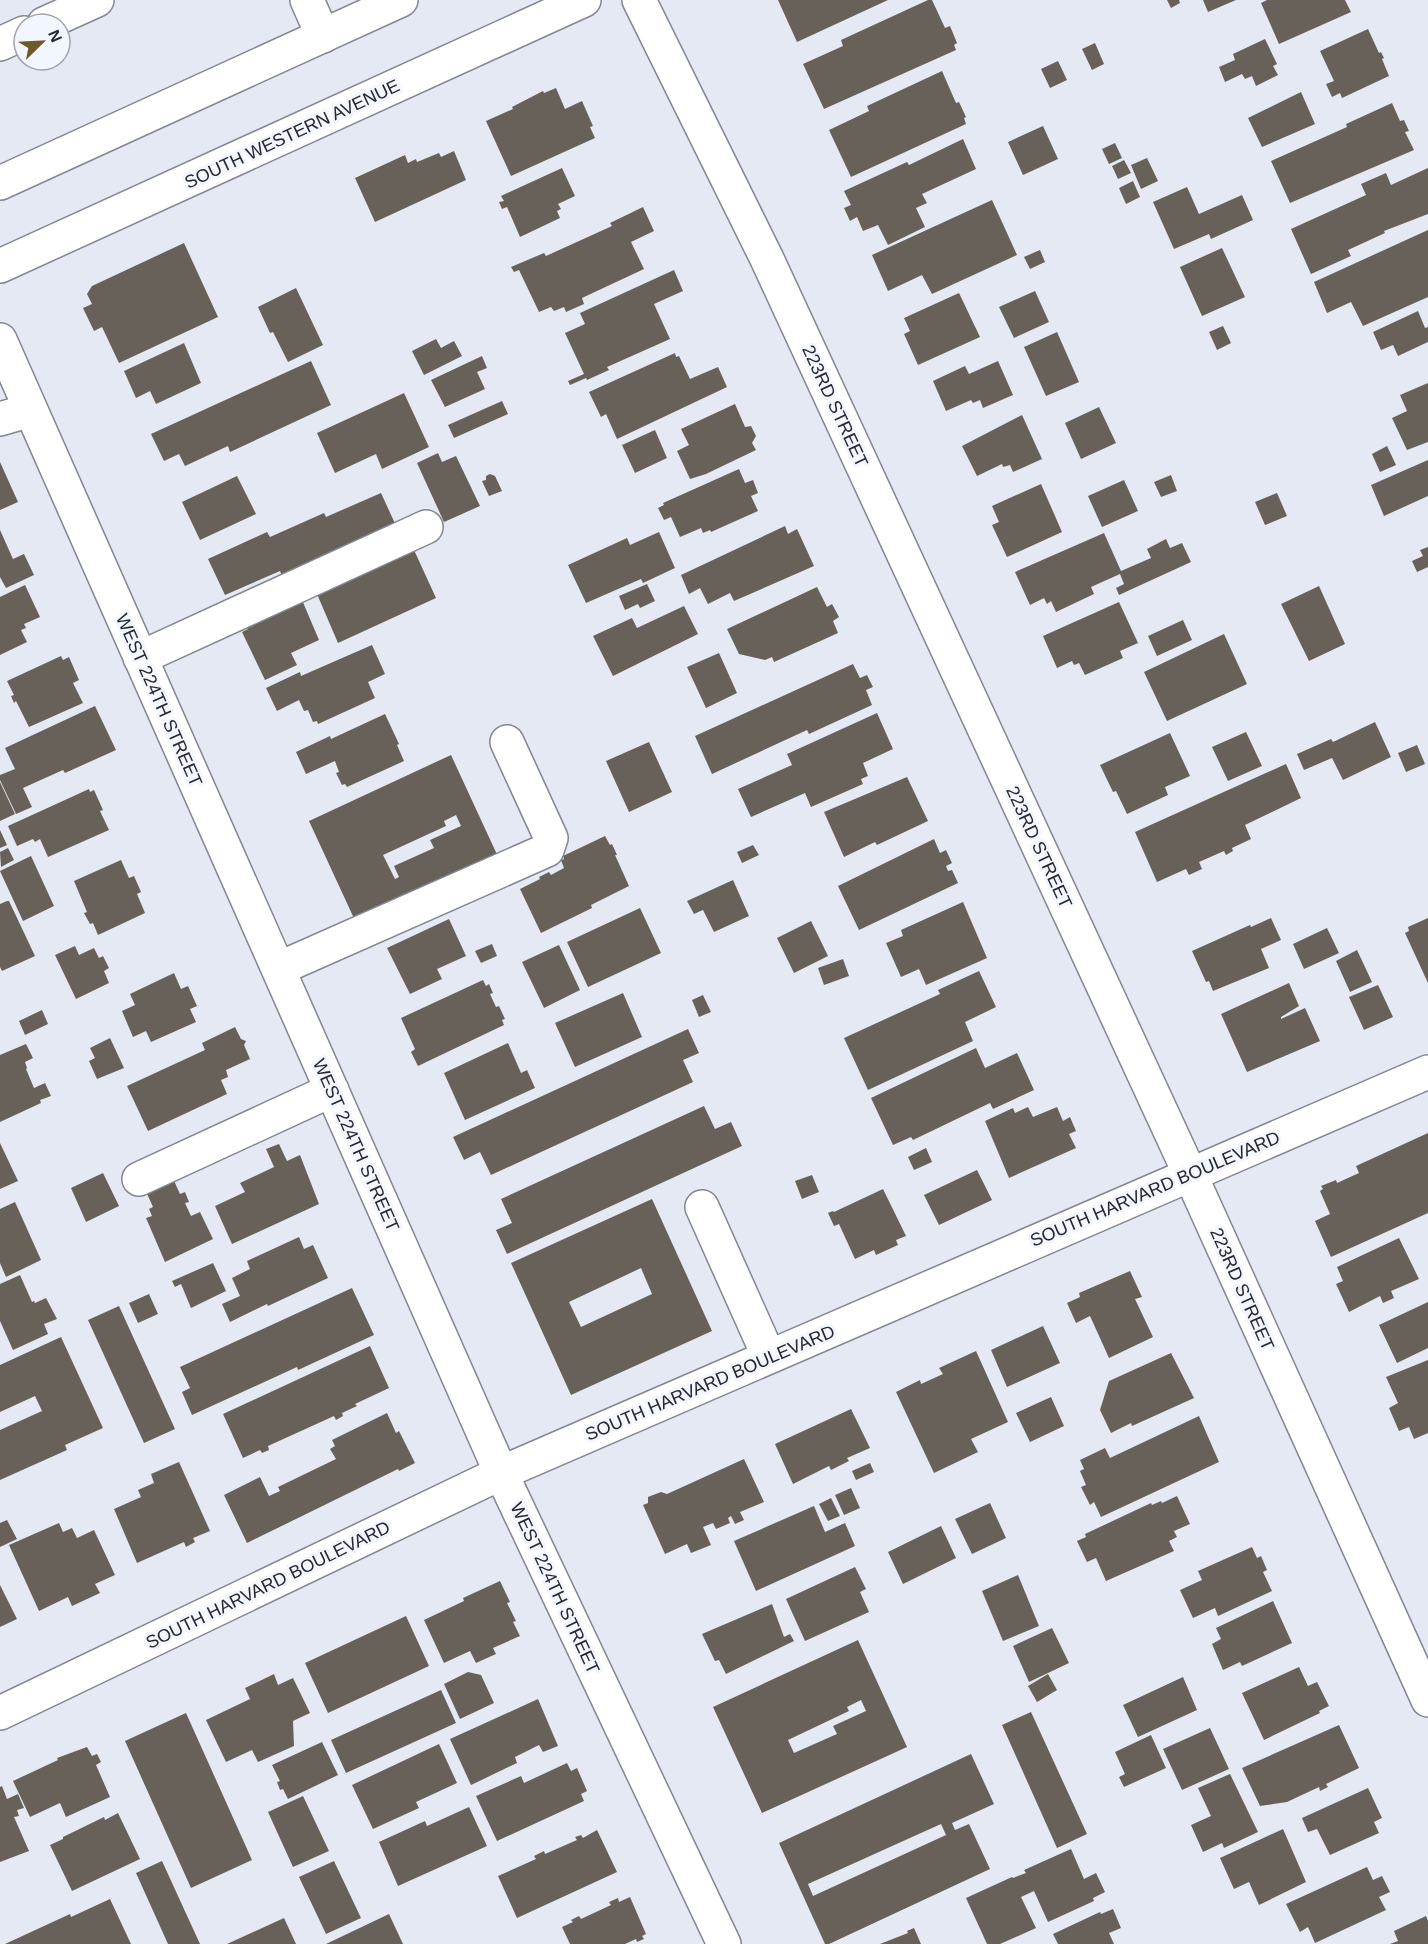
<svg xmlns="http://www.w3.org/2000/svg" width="1428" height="1944" viewBox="0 0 1428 1944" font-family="Helvetica,sans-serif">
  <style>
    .building { fill: #686159; fill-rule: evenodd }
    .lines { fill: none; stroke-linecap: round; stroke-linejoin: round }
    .minor-casing { stroke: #818690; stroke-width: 36 }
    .major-casing { stroke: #818690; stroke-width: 36 }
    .minor { stroke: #fff; stroke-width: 33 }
    .major { stroke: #fff; stroke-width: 33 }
    .labels { text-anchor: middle; stroke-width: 6; stroke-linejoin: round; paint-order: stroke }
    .street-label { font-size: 18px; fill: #26282c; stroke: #f2f6ff }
  </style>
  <rect width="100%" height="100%" fill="#e4e9f4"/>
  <path class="building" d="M778 0H888L797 42Z
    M928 0H932L945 28 950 26 957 43 954 45 956 50 824 109 803 64 843 46 841 40Z
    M1167 0H1179L1180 3 1171 8Z
    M1203 0H1236L1208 12Z
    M1267 0H1345L1351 12 1279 44 1261 3Z
    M1368 29 1379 53 1381 52 1384 58 1382 59 1389 76 1342 98 1340 93 1332 97 1326 84 1334 81 1320 51Z
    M1265 39 1277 64 1273 66 1278 75 1256 86 1252 76 1245 79 1242 74 1225 82 1219 67 1235 60 1233 54Z
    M1095 43 1104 64 1092 70 1082 49Z
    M1058 61 1067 80 1050 88 1041 69Z
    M942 71 956 103 959 102 966 117 964 118 966 124 851 177 829 130 869 111 867 106Z
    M556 88 565 109 582 101 593 126 590 127 595 138 511 176 486 121 513 109 512 107 543 91 544 93Z
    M1301 92 1315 124 1262 147 1248 118Z
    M1392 103 1400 121 1404 120 1409 131 1405 132 1414 150 1290 203 1271 161 1347 127 1346 124Z
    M1043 126 1058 159 1023 175 1008 142Z
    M963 139 976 169 922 194 927 203 916 208 925 227 888 245 878 225 863 231 857 217 850 221 844 208 851 205 844 191 907 162 909 165Z
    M1115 143 1122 158 1109 164 1102 149Z
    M454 151 466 180 375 222 355 178 405 155 408 163 416 159 417 162 439 153 441 157Z
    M1147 158 1158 181 1141 189 1131 165Z
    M1124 160 1131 173 1118 179 1112 166Z
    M562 168 575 196 558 204 561 209 557 211 560 218 520 237 507 207 502 209 499 202 504 201 501 196Z
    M1428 168V214L1384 231 1385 233 1348 250 1351 256 1311 274 1291 229 1366 195 1361 184 1386 173 1391 185Z
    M1133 181 1140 197 1126 204 1119 188Z
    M1187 187 1199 214 1242 195 1253 220 1211 239 1209 234 1174 249 1153 202Z
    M992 200 1017 255 932 294 922 275 888 291 872 255Z
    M643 207 654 231 631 242 644 269 582 298 584 304 566 312 564 307 554 311 551 307 539 312 519 270 514 272 511 267 544 253 546 256 612 226 610 223Z
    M1428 230V297L1363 326 1351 302 1327 313 1314 282Z
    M184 243 218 317 119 363 102 327 94 331 83 308 92 304 87 294 92 286Z
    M1222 248 1245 297 1202 316 1180 267Z
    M1040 250 1045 262 1030 269 1024 257Z
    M674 270 683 291 654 304 670 339 607 367 609 370 587 380 586 378 570 385 568 381 584 374 565 333 585 324 580 313Z
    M296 288 323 345 288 362 273 332 270 333 258 307Z
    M1035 291 1049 322 1014 338 999 307Z
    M959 293 980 337 918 365 904 334 910 331 904 318Z
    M1418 311 1425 328 1428 327V342L1398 356 1393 345 1381 350 1373 332Z
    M1223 326 1231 343 1217 350 1209 332Z
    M1057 332 1079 382 1046 396 1024 347Z
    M436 339 441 348 454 341 462 356 424 375 412 351Z
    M184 343 201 383 156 404 150 391 136 398 124 371Z
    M675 353 676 357 679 356 690 379 718 367 727 387 617 439 606 414 601 417 589 392Z
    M482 356 487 368 477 372 485 389 445 407 431 380Z
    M311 361 331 405 230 452 228 446 185 466 179 454 164 461 151 434Z
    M998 361 1013 395 983 408 980 400 973 403 971 400 946 411 933 381 965 366 969 374Z
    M1428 383V442L1407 450 1392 418 1407 411 1400 395Z
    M404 393 429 447 382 469 376 454 335 473 317 433Z
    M502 401 508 414 454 438 448 425Z
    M735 404 745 427 751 426 756 436 752 443 756 450 706 474 690 479 677 451 689 445 681 429Z
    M1099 407 1116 443 1081 459 1065 423Z
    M1022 415 1042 459 1013 472 1010 465 1003 467 1002 464 977 476 962 446Z
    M655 430 667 458 635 473 622 445Z
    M1387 446 1396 465 1380 472 1372 454Z
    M438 453 442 462 456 456 480 506 444 522 417 463Z
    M1428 460V496L1384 516 1371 485Z
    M0 462 18 502 0 510Z
    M739 469 745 483 753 480 758 493 751 496 758 511 711 532 710 530 703 533 701 528 680 537 671 517 664 520 658 508 664 505 663 503Z
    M490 474 495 476 502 491 489 496 482 481 486 480V476Z
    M1171 475 1177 491 1161 497 1154 482Z
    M237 476 256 514 200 540 182 502Z
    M1124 480 1138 511 1102 527 1088 496Z
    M1041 484 1062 532 1007 557 992 525 999 522 992 506Z
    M381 493 398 530 282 576 280 571 225 595 208 559 267 532 270 537 324 513 326 517Z
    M1277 493 1287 516 1265 525 1255 502Z
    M785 526 788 534 797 529 814 566 734 601 730 593 708 604 700 588 689 594 681 575Z
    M0 530 13 559 24 554 34 575 6 588 0 577Z
    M659 532 675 568 643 583 641 579 586 603 568 565 627 538 630 545Z
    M1104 533 1121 571 1151 558 1147 549 1166 539 1170 548 1182 543 1191 562 1119 595 1116 588 1124 584 1120 574 1091 587 1094 594 1056 612 1051 601 1047 604 1044 598 1030 605 1015 572Z
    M1428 547V567L1417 572 1412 561 1423 556 1420 550Z
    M414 550 436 598 338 643 317 594Z
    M647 584 655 601 640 608 638 604 625 610 619 596Z
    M25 585 40 617 24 624 26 628 21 630 27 642 0 655V597Z
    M1319 586 1345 644 1309 661 1281 604Z
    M817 587 827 607 832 604 839 617 833 621 838 633 774 662 772 657 765 660 739 654 727 629Z
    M302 600 319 640 291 653 297 665 265 680 242 632 248 629 246 625Z
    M1119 602 1138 643 1120 651 1123 658 1085 675 1079 663 1074 665 1072 661 1057 668 1043 636Z
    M684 606 698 634 613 676 593 636 632 618 637 628Z
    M1183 620 1192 640 1157 656 1148 636Z
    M1224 634 1247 684 1167 721 1144 672Z
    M372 645 385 674 368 682 375 698 318 724 317 721 313 722 308 710 304 711 299 700 277 711 266 688 300 672 301 676Z
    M719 653 737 693 706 708 687 667Z
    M61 656 63 660 69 657 79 680 73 683 83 703 29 727 16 701 14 703 11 696 14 695 7 681Z
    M853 664 860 678 867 675 873 687 866 690 872 705 809 734 807 730 712 774 695 736Z
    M95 706 116 750 65 773 63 770 23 788 32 807 16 814 0 780V775L15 769 5 748Z
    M877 713 893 749 863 763 868 776 861 779 863 784 811 807 805 793 751 817 738 789 792 765 787 754Z
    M385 714 399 744 397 745 404 761 347 787 345 784 342 785 336 773 339 772 335 761 306 774 296 752 330 736 331 739Z
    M1375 722 1391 757 1343 780 1332 758 1304 770 1297 754 1331 739 1333 742Z
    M1246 732 1262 766 1228 781 1212 747Z
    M1170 733 1190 776 1165 787 1168 795 1127 814 1116 791 1113 792 1100 765Z
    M649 742 672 792 629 812 606 761Z
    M1417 745 1425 764 1406 772 1398 753Z
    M451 755 500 861 358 927 309 821ZM456 815 461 826 430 840 434 848 394 866 399 877 395 879 383 855 446 826 444 821Z
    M1286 764 1301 798 1245 825 1251 839 1232 848 1233 851 1226 855 1224 851 1199 862 1202 869 1189 875 1186 869 1157 882 1135 832Z
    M907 777 928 821 877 845 875 842 844 857 824 812Z
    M0 782 15 814 0 821Z
    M89 789 90 792 94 790 103 810 100 811 109 830 48 857 40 839 35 842 33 839 17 846 8 826Z
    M0 830 7 845 0 848Z
    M605 836 610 845 612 844 617 855H615L629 886 591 905 592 908 541 933 520 889 540 879 539 877 549 872 551 875 564 868 561 860 564 859 563 856Z
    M934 839 940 853 946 850 952 863 946 866 948 871 952 870 958 883 859 930 838 886Z
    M753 845 759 855 742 863 737 852Z
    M8 848 14 860 1 867 0 852Z
    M31 856 54 906 23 921 0 871Z
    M121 860 129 878 134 876 141 892 137 894 145 913 98 935 93 923 90 924 84 913 87 912 74 881Z
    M733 880 749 916 714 932 703 910 694 914 687 901Z
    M7 901H9L35 956 2 971 0 967V904Z
    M963 902 987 958 926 985 919 969 901 977 886 943 903 936 901 930Z
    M640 908 661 953 588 987 567 942Z
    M1271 918 1281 940 1261 949 1269 968 1213 991 1209 981 1206 982 1192 951 1250 925 1251 927Z
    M1428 918V983L1405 933 1409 931 1408 927Z
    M449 919 466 956 437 969 442 979 410 994 387 948Z
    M811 921 828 956 794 973 777 938Z
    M1327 928 1339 953 1304 969 1293 944Z
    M492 944 497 956 481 963 475 951Z
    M559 945 580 990 544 1008 522 962Z
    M75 946 79 955 94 948 99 958 103 956 109 968 104 971 109 983 76 999 55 955Z
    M1357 950 1372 982 1350 992 1336 961Z
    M843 959 849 976 824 985 818 968Z
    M979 971 996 1007 965 1022 973 1041 868 1090 844 1038 940 994 938 990Z
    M174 973 181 989 188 986 197 1006 190 1009 196 1022 151 1042 146 1031 133 1037 122 1011 135 1005 130 994Z
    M483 980 486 986 489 984 493 993 490 994 496 1007 499 1006 505 1019 502 1020 504 1025 418 1066 411 1052 415 1049 401 1018Z
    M1289 983 1299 1006 1281 1017V1019L1305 1008 1320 1041 1247 1072 1221 1014Z
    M1378 985 1393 1017 1364 1030 1349 997Z
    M623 993 642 1037 575 1067 555 1023Z
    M703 995 711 1012 699 1017 692 1000Z
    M42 1010 48 1024 25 1035 19 1021Z
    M235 1027 241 1039 246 1041 244 1045 250 1059 226 1070 228 1077 221 1080 227 1094 148 1131 127 1086 205 1050 202 1043Z
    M688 1029 699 1053 683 1060 693 1082 491 1175 480 1152 464 1160 453 1137Z
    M110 1038 124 1068 97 1079 89 1061 95 1058 90 1048Z
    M508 1043 521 1073 527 1070 535 1088 465 1120 444 1073Z
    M26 1044 33 1058 25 1062 27 1068 26 1069 34 1088 45 1083 51 1096 40 1100 41 1103 0 1122V1055Z
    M976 1048 985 1068 1017 1053 1034 1090 993 1109 990 1103 913 1140 911 1137 893 1145 871 1098Z
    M704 1106 715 1129 731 1122 742 1146 507 1254 496 1230 512 1223 501 1199Z
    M1028 1107 1033 1117 1057 1107 1063 1121 1070 1117 1076 1131 1069 1134 1076 1148 1009 1178 985 1121 1013 1108 1015 1113Z
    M1428 1133V1213L1331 1257 1315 1221 1330 1214 1320 1191 1323 1189 1321 1186 1336 1180 1337 1183 1359 1173 1356 1166Z
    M0 1143 18 1181 0 1189Z
    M279 1144 287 1161 300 1155 319 1204 232 1244 215 1206 245 1192 240 1183 274 1167 266 1149Z
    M926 1148 932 1162 914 1170 908 1157Z
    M977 1170 992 1200 939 1225 924 1195Z
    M103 1173 119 1206 86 1222 71 1188Z
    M171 1174 180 1194 185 1192 189 1202 185 1203 191 1216 200 1212 213 1239 165 1262 146 1218 152 1216 149 1209 153 1207 144 1187Z
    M812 1175 819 1192 802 1199 795 1181Z
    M883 1189 906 1236 896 1240 898 1245 876 1255 874 1250 855 1259 839 1224 834 1226 828 1213 833 1211 834 1212Z
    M652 1199 712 1331 571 1395 511 1263ZM641 1268 652 1294 581 1327 569 1302Z
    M15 1202 41 1260 6 1277 0 1263V1209Z
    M299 1237 304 1249 313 1245 328 1278 268 1306 267 1304 230 1322 222 1304 240 1296 232 1278 250 1269 247 1261Z
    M1399 1238 1419 1279 1391 1291 1394 1298 1383 1303 1380 1296 1349 1312 1336 1284 1343 1281 1337 1267Z
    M213 1263 226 1291 191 1308 181 1284 175 1287 172 1281Z
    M1130 1271 1142 1297 1135 1299 1153 1337 1109 1358 1090 1316 1076 1323 1067 1303 1080 1297 1079 1293Z
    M20 1275 32 1302 34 1301 35 1303 46 1298 57 1319 44 1324 48 1334 13 1350 0 1321V1284Z
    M352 1288 374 1335 298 1370 297 1367 192 1415 182 1392 190 1388 180 1367Z
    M149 1294 158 1314 138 1323 129 1303Z
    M1428 1302V1348L1397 1363 1379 1325Z
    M119 1306 175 1429 144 1443 88 1320Z
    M1043 1326 1060 1363 1007 1387 991 1350Z
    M61 1337 103 1428 65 1445 67 1450 0 1480V1430L42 1411 35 1396 0 1412V1365Z
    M370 1346 389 1388 355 1404 357 1406 342 1413 343 1416 336 1420 334 1416 268 1446 269 1450 262 1453 260 1450 243 1458 223 1414Z
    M976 1351 1008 1422 971 1439 978 1452 934 1473 896 1392 920 1380 921 1384 943 1374 939 1368Z
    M1171 1353 1194 1398 1132 1426 1131 1423 1111 1433 1100 1410 1109 1381Z
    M1428 1360V1433L1414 1439 1409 1427 1399 1431 1389 1408 1398 1403 1386 1377Z
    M1051 1397 1064 1426 1030 1442 1016 1413Z
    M851 1409 870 1448 847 1458 849 1461 831 1470 829 1466 793 1484 775 1444Z
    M387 1413 396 1433 399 1431 415 1463 399 1471 398 1469 247 1543 224 1495 260 1477 269 1496 280 1491 278 1487 336 1459 330 1449 335 1446 332 1440Z
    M1199 1416 1219 1462 1101 1517 1094 1502 1090 1505 1081 1487 1086 1485 1080 1471 1084 1469 1080 1460 1105 1448 1110 1458Z
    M744 1459 764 1502 740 1512 744 1520 735 1524 731 1516 728 1518 730 1523 716 1529 713 1523 703 1527 711 1545 691 1553 687 1544 665 1554 643 1505 648 1503V1497L661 1492 667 1494Z
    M179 1462 210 1531 193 1538 195 1542 186 1547 184 1542 137 1563 114 1509 141 1497 138 1490 154 1483 151 1474Z
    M870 1463 874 1472 856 1480 852 1471Z
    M851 1488 860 1508 844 1515 835 1495Z
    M1177 1496 1190 1524 1174 1531 1177 1537 1169 1541 1174 1551 1106 1581 1096 1558 1087 1562 1077 1541 1086 1537 1085 1534 1151 1503 1152 1505 1161 1501 1162 1503Z
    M831 1498 840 1516 828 1521 819 1504Z
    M990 1503 1006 1538 972 1554 955 1519Z
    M814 1506 825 1532 845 1523 855 1546 756 1591 734 1541Z
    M7 1520 17 1539 0 1547V1523Z
    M59 1523 63 1532 72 1528 77 1538 94 1530 115 1575 95 1584 100 1593 72 1606 68 1597 39 1611 9 1545Z
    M941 1526 956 1558 903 1584 888 1552Z
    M1252 1547 1257 1558 1261 1556 1267 1570 1263 1572 1272 1591 1218 1616 1215 1608 1193 1618 1180 1590 1202 1580 1198 1571Z
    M855 1567 866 1589 860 1592 869 1612 805 1641 786 1599Z
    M1018 1575 1039 1626 1003 1641 982 1591Z
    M500 1581 510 1602 507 1603 516 1621 513 1622 520 1636 493 1648 496 1654 476 1663 470 1651 444 1663 424 1620 464 1601 463 1598Z
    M0 1585 17 1619 0 1627Z
    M1273 1601 1292 1643 1242 1666 1240 1662 1223 1670 1212 1644 1221 1639 1216 1628Z
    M772 1604 784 1637 790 1634 794 1641 726 1674 719 1660 715 1661 702 1634Z
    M406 1616 429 1666 328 1713 305 1663Z
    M1052 1628 1069 1663 1029 1682 1013 1646Z
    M858 1640 907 1747 762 1813 713 1707ZM861 1700 866 1711 833 1726 837 1734 794 1753 788 1740 849 1711 847 1707Z
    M1299 1667 1308 1686 1317 1682 1329 1706 1319 1711 1320 1713 1264 1740 1242 1693Z
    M468 1672 481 1675 494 1703 460 1719 444 1684Z
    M274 1674 278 1685 293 1678 310 1713 293 1721 294 1746 258 1762 252 1750 226 1762 206 1720 250 1699 245 1688Z
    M1048 1674 1057 1690 1037 1702 1028 1686Z
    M1183 1677 1197 1710 1138 1737 1123 1705Z
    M441 1690 456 1723 346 1773 331 1740Z
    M538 1699 558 1746 543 1752 539 1745 515 1757 517 1763 471 1785 450 1739Z
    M1031 1712 1087 1834 1057 1848 1002 1725Z
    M186 1713 252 1860 191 1888 125 1741Z
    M1339 1725 1359 1768 1326 1784 1328 1787 1320 1791 1319 1787 1287 1802 1260 1806 1242 1768Z
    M1210 1728 1229 1769 1182 1790 1163 1749Z
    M1151 1735 1166 1768 1124 1787 1119 1777 1125 1774 1115 1752Z
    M322 1742 338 1775 288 1799 283 1789 280 1790 277 1782 280 1781 272 1765Z
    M439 1744 457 1783 416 1802 419 1808 373 1829 352 1785Z
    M87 1747 92 1756 97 1754 101 1762 96 1765 110 1797 66 1817 60 1803 30 1817 13 1781 58 1760 57 1758Z
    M971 1754 994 1804 952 1823 955 1830 969 1824 990 1869 829 1944H825L779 1843ZM941 1824 946 1835 813 1896 808 1884Z
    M567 1763 571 1771 577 1768 587 1791 581 1794 584 1801 497 1841 476 1796 521 1776 524 1783Z
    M1230 1774 1258 1832 1224 1848 1222 1843 1203 1852 1191 1825 1211 1816 1198 1788Z
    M2 1786 7 1799 18 1794 24 1808 17 1810 19 1816 14 1817 29 1851 0 1862V1787Z
    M1368 1788 1382 1818 1374 1822 1379 1833 1330 1855 1317 1829 1308 1832 1302 1818Z
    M303 1796 329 1851 293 1867 268 1812Z
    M469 1807 487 1846 398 1886 379 1842 425 1821 427 1826Z
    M118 1813 140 1859 72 1891 50 1845 63 1839V1837L104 1817 105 1820Z
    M1283 1829 1306 1882 1259 1905 1249 1882 1234 1889 1220 1858Z
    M597 1830 617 1872 517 1918 498 1876 536 1859 534 1856 544 1851 545 1854 577 1840 575 1837 581 1835 583 1838Z
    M1071 1849 1084 1879 1096 1873 1105 1892 1093 1898 1094 1901 1048 1922 1034 1891 1021 1897 1036 1928 1000 1944H987L966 1898 1012 1877 1013 1878 1026 1873 1024 1870Z
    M162 1861 200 1944H168L136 1873Z
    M334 1861 361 1918 326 1934 299 1877Z
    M1367 1867 1373 1880 1382 1876 1390 1892 1379 1897 1386 1910 1315 1943 1308 1927 1300 1932 1286 1904Z
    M630 1897 646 1934 642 1936 644 1939 637 1942 636 1939 625 1944H570L562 1927 573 1922 571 1920 579 1916 581 1919 611 1905 609 1902 618 1898 619 1902Z
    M110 1899 131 1944H5L70 1914 71 1917Z
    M1113 1909 1121 1928 1109 1933 1114 1944H1058L1053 1934 1100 1912 1101 1914Z
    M389 1914 403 1944H326Z
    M1426 1916 1428 1921V1944H1390L1398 1941 1394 1931Z
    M284 1918 296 1944H227Z
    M914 1928 921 1944H880L908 1933 907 1931Z"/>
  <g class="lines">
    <g class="minor-casing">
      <path id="minor" d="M307 0 323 36
        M44 24 97 0
        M0 44 24 33
        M0 340 501 1473 724 1944
        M0 419 31 410
        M140 658 426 527
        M278 969 547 850 551 838 507 742
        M139 1179 332 1090
        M702 1207 769 1357
        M0 1713 501 1473 1428 1072"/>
    </g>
    <g class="major-casing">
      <path id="major" d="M639 0 767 259 1190 1174 1428 1700
        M0 183 401 0
        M0 266 584 0"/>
    </g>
    <use href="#minor" class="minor"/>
    <use href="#major" class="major"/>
  </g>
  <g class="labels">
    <g class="street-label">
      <text transform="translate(292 134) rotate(-25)" y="6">SOUTH WESTERN AVENUE</text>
      <text transform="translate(835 406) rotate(65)" y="6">223RD STREET</text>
      <text transform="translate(159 700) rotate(66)" y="6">WEST 224TH STREET</text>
      <text transform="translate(1039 847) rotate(65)" y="6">223RD STREET</text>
      <text transform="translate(356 1145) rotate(66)" y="6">WEST 224TH STREET</text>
      <text transform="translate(1155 1189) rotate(-23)" y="6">SOUTH HARVARD BOULEVARD</text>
      <text transform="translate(1242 1289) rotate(66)" y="6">223RD STREET</text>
      <text transform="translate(710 1383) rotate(-23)" y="6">SOUTH HARVARD BOULEVARD</text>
      <text transform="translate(268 1585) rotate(-26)" y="6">SOUTH HARVARD BOULEVARD</text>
      <text transform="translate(555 1588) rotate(65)" y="6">WEST 224TH STREET</text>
    </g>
  </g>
  <g transform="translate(42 42) rotate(66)"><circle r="28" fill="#f2f6ff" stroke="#a0a4ab" stroke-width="1.5"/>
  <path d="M0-4.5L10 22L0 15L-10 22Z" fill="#6d5a28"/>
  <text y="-9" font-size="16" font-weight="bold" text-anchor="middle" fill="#26282c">N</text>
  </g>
</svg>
